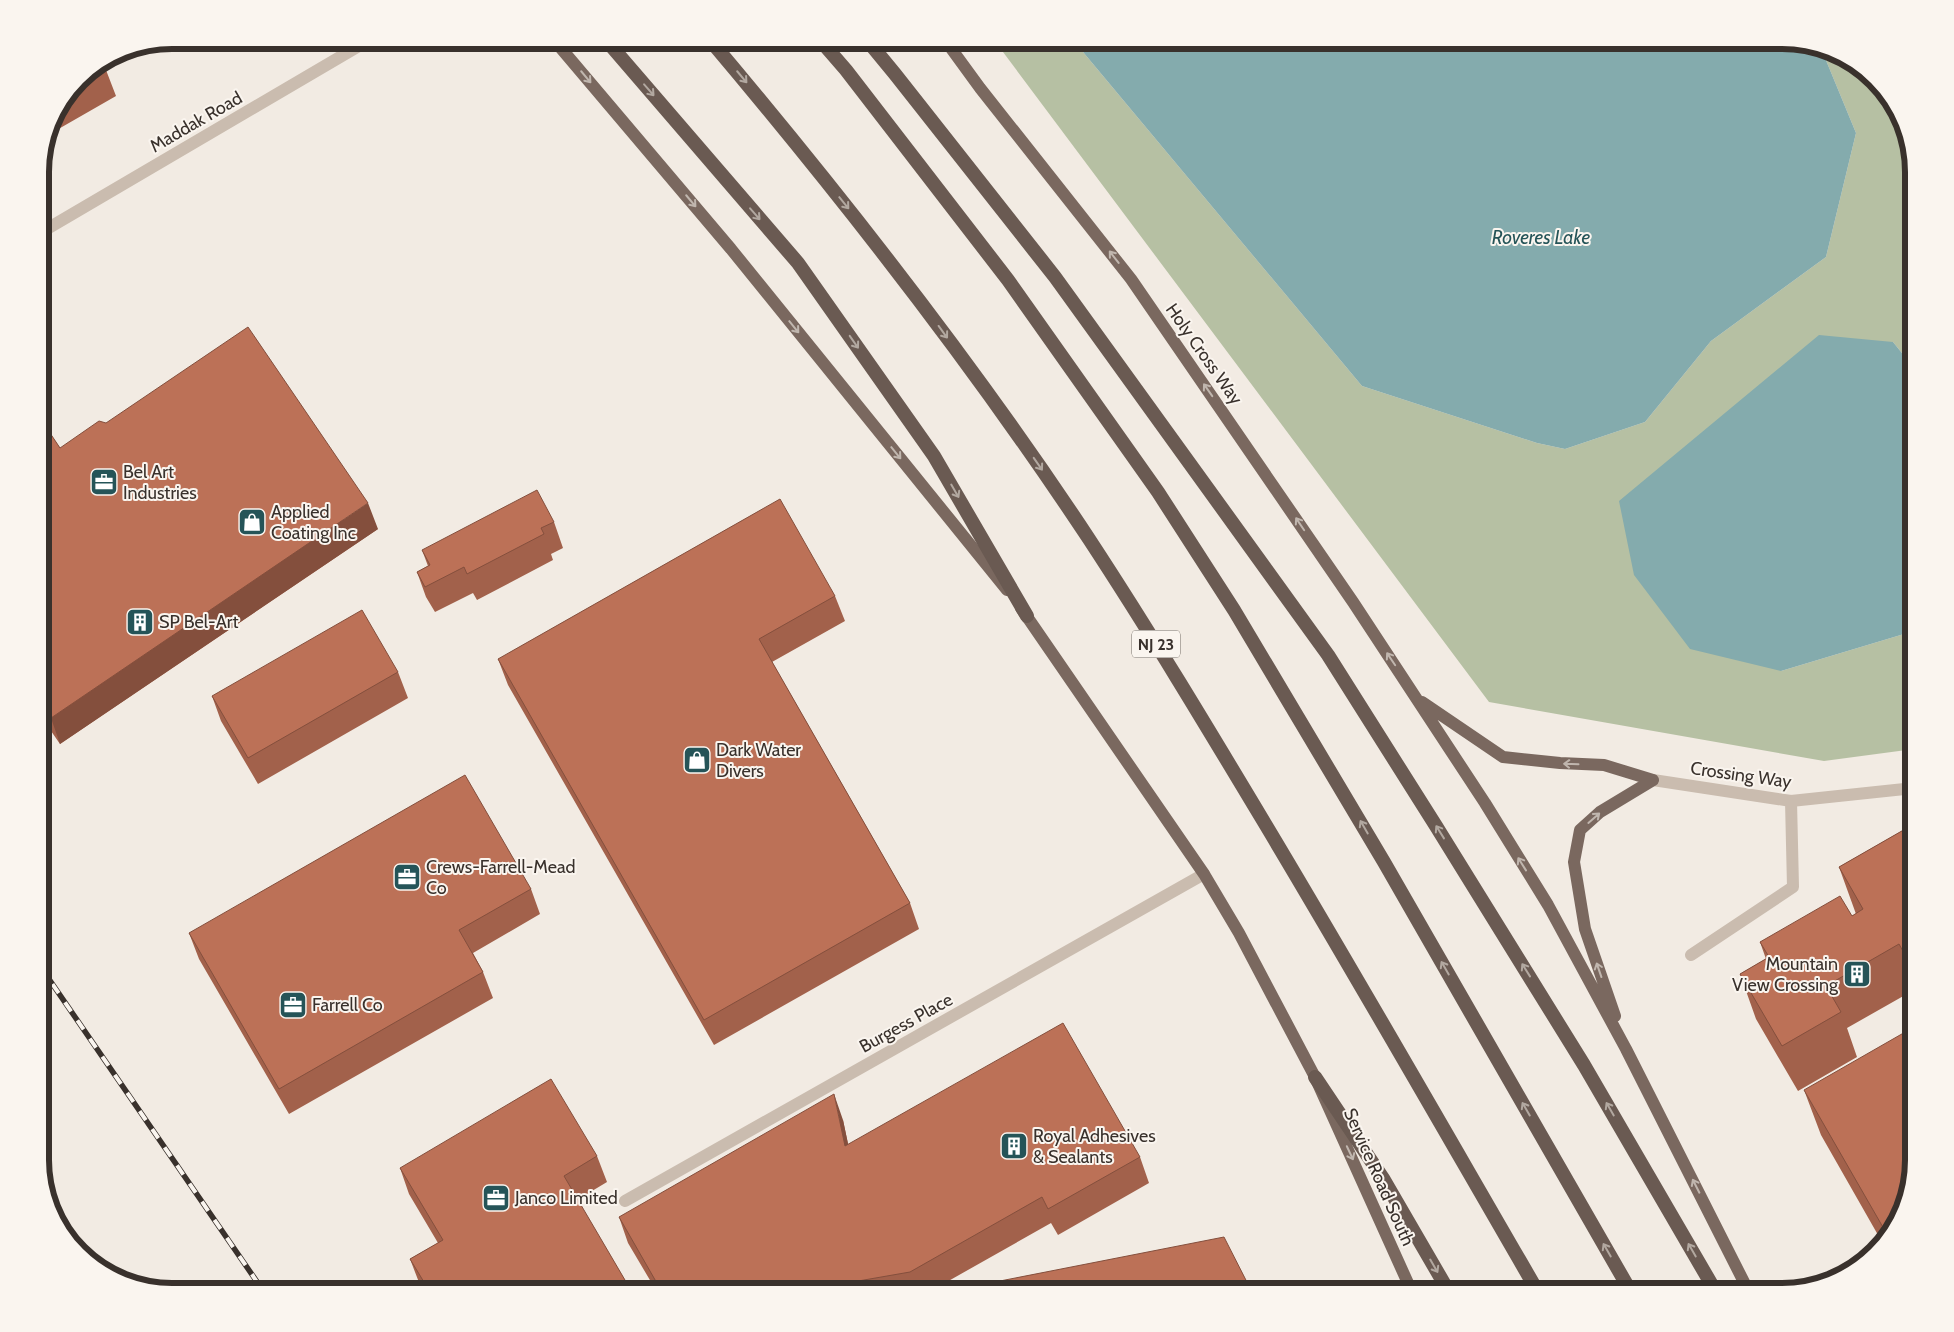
<svg xmlns="http://www.w3.org/2000/svg" width="1954" height="1332" viewBox="0 0 1954 1332" font-family="Cabin,sans-serif">
  <style>
    .green { fill: #b6c0a3 }
    .water { fill: #84abad }
    .lines { fill: none; stroke-linecap: round; stroke-linejoin: round }
    .service { stroke: #cabcaf; stroke-width: 12 }
    .primary { stroke: #7a685f; stroke-width: 12 }
    .trunk { stroke: #6a5a52; stroke-width: 14 }
    .rail-casing { stroke: #39312c; stroke-width: 5.5 }
    .rail { stroke: #faf5ef; stroke-width: 4; stroke-dasharray: 11; stroke-linecap: butt }
    .wall { fill: #a2614b }
    .shaded-wall { fill: #844f3d }
    .building { fill: #bc7157; stroke: #844f3d }
    .oneway { stroke: #c0b6ae }
    .oneway2 { stroke: #b2a8a0 }
    .labels { text-anchor: middle; stroke-width: 4; stroke-linejoin: round; paint-order: stroke }
    .shield { fill: #faf5ef; stroke: #736c66; stroke-width: 1 }
    .shield-label { font-size: 16px; font-weight: bold; fill: #39312c }
    .street-label { font-size: 18px; fill: #39312c; stroke: #faf5ef }
    .poi-label { font-size: 18px; fill: #39312c; stroke: #faf5ef; text-anchor: start }
    .water-label { font-size: 19px; font-style: italic; fill: #255458; stroke: #faf5ef }
    .rim { fill: none; stroke: #39312c; stroke-width: 6 }
  </style>
  <rect width="100%" height="100%" fill="#f2ebe3"/>
  <path class="green" d="M994 40H1073L1362 386 1537 443 1565 449 1645 422 1711 341 1826 257 1856 133 1823 53 1855 62 1889 99 1907 172 1914 183V368L1893 342 1781 671 1914 631V749L1824 761 1489 702Z"/>
  <path class="water" d="M1073 40H1782L1823 53 1856 133 1826 257 1711 341 1645 422 1565 449 1537 443 1362 386Z
    M1819 335 1893 342 1914 368V631L1781 671 1690 649 1634 575 1619 501Z"/>
  <g class="lines">
    <path class="service" d="M40 233 369 40
      M1653 780 1791 801 1914 788
      M1691 955 1793 887 1791 801
      M625 1201 1204 874"/>
    <path class="primary" d="M554 40 731 249 1007 590
      M945 40 980 88 1131 279 1353 602 1485 803 1548 905 1626 1049 1749 1292
      M1021 608 1204 874 1239 933 1315 1077 1412 1292
      M1422 702 1503 757 1560 763 1604 765 1653 780
      M1615 1016 1585 929 1574 862 1580 830 1600 812 1653 780"/>
    <path class="trunk" d="M606 40 798 263 934 456 1027 616
      M710 40C845 200 974 365 1089 539 1150 632 1207 727 1264 822 1357 977 1447 1135 1538 1292
      M820 40 846 70 1008 280 1158 492 1234 610 1384 862 1631 1292
      M867 40 895 74 1055 277 1328 655 1436 826 1584 1065 1716 1292
      M1315 1077 1384 1180 1449 1292"/>
    <g class="rail-casing">
      <path id="rail" d="M40 966 264 1292"/>
    </g>
    <use href="#rail" class="rail"/>
  </g>
  <path class="wall" d="M106 70 116 96 48 135 54 114 79 79Z
    M40 418 60 448 378 529 60 744 40 715Z
    M554 522 563 548 551 554 553 560 477 600 473 593 435 612 426 597 417 572 428 566 422 550Z
    M835 596 845 621 772 662 910 903 919 929 714 1045 508 685 498 659Z
    M398 672 408 698 258 784 221 721 212 696Z
    M1914 824V990L1847 1028 1857 1057 1798 1091 1756 1019 1740 974 1766 959 1760 942 1852 916 1856 914 1839 867Z
    M531 889 540 914 473 953 483 972 493 998 289 1114 199 959 189 933Z
    M1804 1090 1892 1233 1882 1242 1821 1135Z
    M843 1120 848 1144 1140 1157 1149 1183 1058 1235 1051 1223 929 1292H657L628 1243 619 1217Z
    M597 1156 607 1182 577 1200 632 1292H424L420 1285 410 1259 438 1243 409 1194 400 1168Z"/>
  <path class="shaded-wall" d="M368 503 378 529 60 744 51 718Z
    M834 1094 843 1120 854 1172 845 1146Z"/>
  <path class="building" d="M102 63 106 70 70 92 79 79Z
    M248 327 368 503 51 718 40 703V418L60 448 99 421 106 423Z
    M537 490 554 522 541 528 544 534 467 574 464 567 425 587 417 572 430 565 422 550Z
    M780 499 835 596 759 639 910 903 704 1020 498 659Z
    M362 610 398 672 248 758 212 696Z
    M465 775 531 889 459 930 483 972 279 1089 189 933Z
    M1914 824V971L1899 944 1826 986 1841 1012 1782 1046 1740 974 1769 957 1760 942 1840 896 1852 916 1863 909 1839 867Z
    M1063 1023 1140 1157 1048 1209 1042 1197 910 1272 795 1292H662L619 1217 834 1094 845 1146Z
    M1914 1027V1160L1892 1233 1888 1236 1804 1090Z
    M551 1079 597 1156 564 1176 632 1292H430L410 1259 443 1240 400 1168Z
    M1224 1237 1252 1292H944Z"/>
  <defs><path id="oneway-shaft" d="M-6 0H5M1.5-3L5.5 0L1.5 3" fill="none" stroke-width="1.6" stroke-linecap="round" stroke-linejoin="round" transform="scale(1.25)"/></defs>
  <g class="oneway">
    <use href="#oneway-shaft" transform="translate(586 77) rotate(50)"/>
    <use href="#oneway-shaft" transform="translate(691 201) rotate(50)"/>
    <use href="#oneway-shaft" transform="translate(1114 257) rotate(-128)"/>
    <use href="#oneway-shaft" transform="translate(794 327) rotate(51)"/>
    <use href="#oneway-shaft" transform="translate(1208 390) rotate(-125)"/>
    <use href="#oneway-shaft" transform="translate(896 453) rotate(51)"/>
    <use href="#oneway-shaft" transform="translate(1300 524) rotate(-124)"/>
    <use href="#oneway-shaft" transform="translate(1391 659) rotate(-124)"/>
    <use href="#oneway-shaft" transform="translate(1571 764) rotate(-178)"/>
    <use href="#oneway-shaft" transform="translate(1594 818) rotate(-41)"/>
    <use href="#oneway-shaft" transform="translate(1522 864) rotate(-122)"/>
    <use href="#oneway-shaft" transform="translate(1599 970) rotate(-109)"/>
    <use href="#oneway-shaft" transform="translate(1350 1153) rotate(65)"/>
    <use href="#oneway-shaft" transform="translate(1696 1186) rotate(-117)"/>
  </g>
  <g class="oneway2">
    <use href="#oneway-shaft" transform="translate(742 77) rotate(50)"/>
    <use href="#oneway-shaft" transform="translate(649 90) rotate(49)"/>
    <use href="#oneway-shaft" transform="translate(844 203) rotate(51)"/>
    <use href="#oneway-shaft" transform="translate(755 214) rotate(49)"/>
    <use href="#oneway-shaft" transform="translate(943 332) rotate(54)"/>
    <use href="#oneway-shaft" transform="translate(854 342) rotate(55)"/>
    <use href="#oneway-shaft" transform="translate(1038 464) rotate(55)"/>
    <use href="#oneway-shaft" transform="translate(955 491) rotate(60)"/>
    <use href="#oneway-shaft" transform="translate(1364 827) rotate(-120)"/>
    <use href="#oneway-shaft" transform="translate(1440 832) rotate(-122)"/>
    <use href="#oneway-shaft" transform="translate(1445 968) rotate(-120)"/>
    <use href="#oneway-shaft" transform="translate(1526 970) rotate(-122)"/>
    <use href="#oneway-shaft" transform="translate(1526 1109) rotate(-120)"/>
    <use href="#oneway-shaft" transform="translate(1610 1109) rotate(-120)"/>
    <use href="#oneway-shaft" transform="translate(1607 1250) rotate(-120)"/>
    <use href="#oneway-shaft" transform="translate(1692 1250) rotate(-120)"/>
    <use href="#oneway-shaft" transform="translate(1434 1266) rotate(60)"/>
  </g>
  <defs>
    <g id="office-square" transform="scale(1.4375)"><rect x="-9" y="-9" width="18" height="18" rx="4" fill="#255458" stroke="#faf5ef"/><path d="M-6-3h4V-5.5h4V-3h4V5H-6ZM-1-4.5V-3h2v-1.5ZM-6 0V1H6V0Z" fill="#fff"/></g>
    <g id="shop-square" transform="scale(1.4375)"><rect x="-9" y="-9" width="18" height="18" rx="4" fill="#255458" stroke="#faf5ef"/><path d="M-5-2.5h2.3a2.7 3.5 0 0 1 5.4 0H5L5.5 6h-11ZM-1.5-2.5h3a1.5 2.3 0 0 0-3 0Z" fill="#fff"/></g>
    <g id="building-square" transform="scale(1.4375)"><rect x="-9" y="-9" width="18" height="18" rx="4" fill="#255458" stroke="#faf5ef"/><path d="M-4-6H4V6H1V3H-1V6H-4ZM-2.5-4.3h1.7v1.8h-1.7ZM.8-4.3h1.7v1.8H.8ZM-2.5-1h1.7V.8h-1.7ZM.8-1h1.7V.8H.8Z" fill="#fff"/></g>
  </defs>
  <g fill-rule="evenodd">
    <use href="#office-square" x="104" y="482"/>
    <use href="#shop-square" x="252" y="522"/>
    <use href="#building-square" x="140" y="622"/>
    <use href="#shop-square" x="697" y="760"/>
    <use href="#office-square" x="407" y="877"/>
    <use href="#building-square" x="1857" y="974"/>
    <use href="#office-square" x="293" y="1005"/>
    <use href="#building-square" x="1014" y="1146"/>
    <use href="#office-square" x="496" y="1198"/>
  </g>
  <g class="labels">
    <rect class="shield" x="1132" y="630.5" width="48" height="27" rx="4"/>
    <g class="shield-label">
      <text x="1156" y="650">NJ 23</text>
    </g>
    <g class="street-label">
      <text transform="translate(196 122) rotate(-30)" y="6">Maddak Road</text>
      <text transform="translate(1204 354) rotate(55)" y="6">Holy Cross Way</text>
      <text transform="translate(1741 775) rotate(8)" y="6">Crossing Way</text>
      <text transform="translate(906 1023) rotate(-29)" y="6">Burgess Place</text>
      <text transform="translate(1379 1177) rotate(66)" y="6">Service Road South</text>
    </g>
    <g class="poi-label">
      <text x="123" y="478">Bel Art<tspan x="123" dy="21">Industries</tspan></text>
      <text x="271" y="518">Applied<tspan x="271" dy="21">Coating Inc</tspan></text>
      <text x="159" y="628">SP Bel-Art</text>
      <text x="716" y="756">Dark Water<tspan x="716" dy="21">Divers</tspan></text>
      <text x="426" y="873">Crews-Farrell-Mead<tspan x="426" dy="21">Co</tspan></text>
      <text x="1838" y="970" text-anchor="end">Mountain<tspan x="1838" dy="21">View Crossing</tspan></text>
      <text x="312" y="1011">Farrell Co</text>
      <text x="1033" y="1142">Royal Adhesives<tspan x="1033" dy="21">&amp; Sealants</tspan></text>
      <text x="515" y="1204">Janco Limited</text>
    </g>
    <g class="water-label">
      <text x="1541" y="244">Roveres Lake</text>
    </g>
  </g>
  <path d="M0 0H1954V1332H0ZM172 49H1782A123 123 0 0 1 1905 172V1160A123 123 0 0 1 1782 1283H172A123 123 0 0 1 49 1160V172A123 123 0 0 1 172 49Z" fill="#faf5ef" fill-rule="evenodd"/>
  <path class="rim" d="M172 49H1782A123 123 0 0 1 1905 172V1160A123 123 0 0 1 1782 1283H172A123 123 0 0 1 49 1160V172A123 123 0 0 1 172 49Z"/>
</svg>
